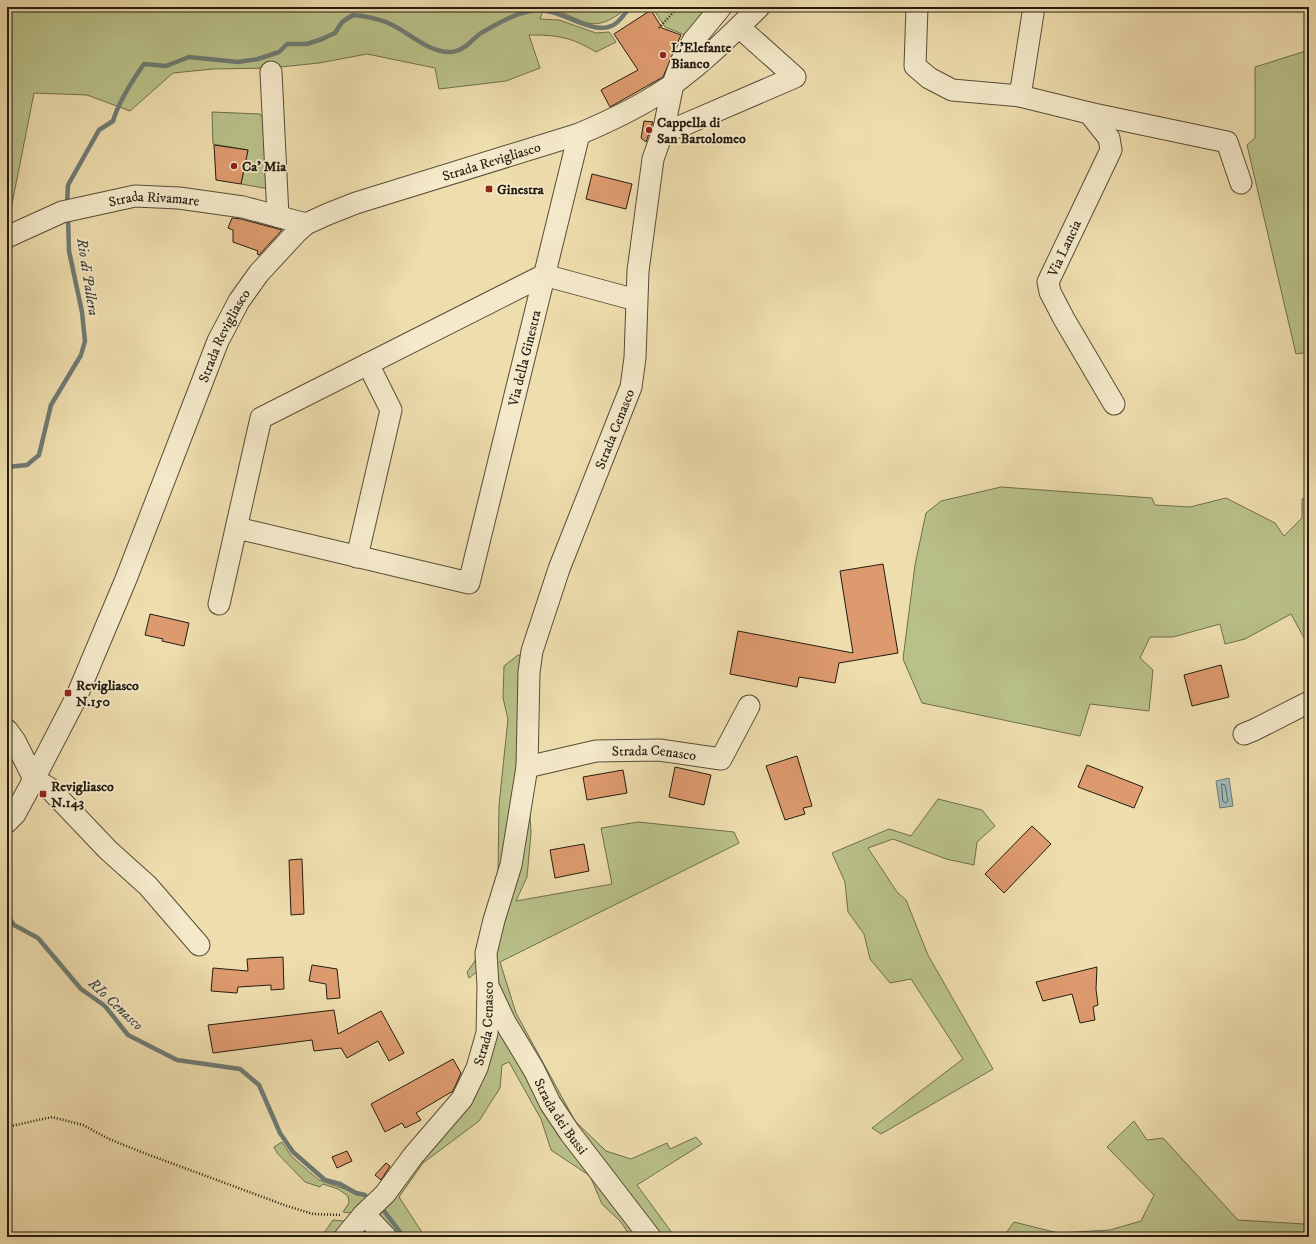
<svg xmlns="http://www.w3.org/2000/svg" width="1316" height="1244" viewBox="0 0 1316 1244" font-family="'IM FELL DW Pica',serif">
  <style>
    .green { fill: #b9c189; stroke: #6f6f4d }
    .water { fill: #9fb9b6; stroke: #6e7b74 }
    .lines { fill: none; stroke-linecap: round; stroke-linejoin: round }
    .shore { stroke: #626b64; stroke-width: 1 }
    .stream { stroke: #6e7b74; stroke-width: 4.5 }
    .building { fill: #dd9a6e; stroke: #251d11 }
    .minor-casing { stroke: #574d38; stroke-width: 23 }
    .path { stroke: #251d11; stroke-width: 2.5; stroke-dasharray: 1 2; stroke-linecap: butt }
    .minor { stroke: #f4e9ca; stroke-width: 21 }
    .poi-dot { fill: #8f2418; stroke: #f4e9ca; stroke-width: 1.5 }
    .labels { text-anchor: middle; stroke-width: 3.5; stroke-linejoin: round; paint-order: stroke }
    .poi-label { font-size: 14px; font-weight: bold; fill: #251d11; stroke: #f4e9ca; text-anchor: start }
    .street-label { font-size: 14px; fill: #251d11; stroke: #f4e9ca }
    .water-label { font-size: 15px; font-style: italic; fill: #4a4c43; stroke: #f4e9ca }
  </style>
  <rect width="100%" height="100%" fill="#eeddad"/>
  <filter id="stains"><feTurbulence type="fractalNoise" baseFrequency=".005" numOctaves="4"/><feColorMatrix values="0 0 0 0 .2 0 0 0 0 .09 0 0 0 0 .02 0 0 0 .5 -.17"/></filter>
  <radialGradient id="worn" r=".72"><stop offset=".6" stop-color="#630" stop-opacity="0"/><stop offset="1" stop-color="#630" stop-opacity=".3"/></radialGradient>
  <path class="green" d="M7 7H544L540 19 559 20 596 33 609 32 616 42 596 52C571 37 558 35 529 35L540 68 506 81 439 89 435 68 367 54 319 63 271 68 213 69 173 73 130 111 87 95 34 93 7 229Z
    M548 7H628C592 37 586 20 548 7Z
    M652 7H711L690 37 665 27Z
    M1309 50V352L1296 354 1247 145 1255 138V67Z
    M212 112 260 114 263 118 269 189 241 184 248 150 213 144Z
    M1001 487 1152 498 1155 505 1190 507 1226 498 1275 523 1284 536 1302 518V499H1309V647L1291 614 1245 639 1225 644 1220 624 1173 637H1150L1140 658 1153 670 1149 711 1090 704 1080 736 922 703 903 659 915 565 926 513 941 501Z
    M518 655H526L522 768 479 970 469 978 467 972 475 961 480 933 498 874 499 805 508 719 503 698 504 666Z
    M534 774 530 815 531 833 527 877 516 901 612 884 601 828 638 822 734 832 739 843 500 962 516 1013 575 1121 606 1151 631 1159 667 1143 670 1149 696 1137 702 1144 637 1185 675 1237H656L554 1101 495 980 497 925Z
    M938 799 982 810 995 826 977 842 974 865 946 859 893 839 868 848 897 892 906 900 928 955 993 1069 881 1134 872 1128 963 1059 911 979 890 983 870 959 864 934 848 912 845 882 832 853 889 829 911 836Z
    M493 1012 642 1237H631L620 1221 602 1204 590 1176 551 1150 541 1119 509 1062 502 1065 500 1088 479 1121 423 1163 399 1197 425 1237H393L380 1215 387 1201 465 1102Z
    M1134 1121 1147 1140 1163 1138 1238 1220 1304 1224 1306 1237H1003L1014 1222 1058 1233 1110 1230 1141 1221 1154 1195 1107 1147Z
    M282 1142 292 1157 319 1180 365 1196 373 1203 351 1213 343 1212 349 1203 348 1196 338 1189 323 1184 320 1187 305 1182 277 1153 274 1147Z
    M333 1220 353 1222 340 1237H321Z"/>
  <path class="water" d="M1229 778 1233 806 1220 808 1216 781Z"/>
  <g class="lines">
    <path class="shore" d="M1222 784 1225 785 1228 801 1226 803 1223 801Z"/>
    <path class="stream" d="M67 205 68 185 99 130 113 121C119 101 132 81 144 64L166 66 189 57 238 62 258 59 279 52 287 44H307L322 39 335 33 342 22 353 15C364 16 375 18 386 22 407 30 427 53 451 52 465 51 471 40 481 33 497 24 513 14 531 11 560 5 593 39 615 24 621 20 625 12 631 7
      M7 467 27 465 39 455 51 405 81 355 85 341 82 312 69 251 68 217
      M7 915 14 925 38 938 81 989 105 1006 128 1035 177 1060 240 1069 259 1085 280 1133 293 1152 325 1180 340 1184 356 1193 365 1195
      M381 1207 404 1237"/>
  </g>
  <path class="building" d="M651 10 662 28 681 35 677 44 663 77 610 107 601 90 638 70 614 34Z
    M644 121 653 122 646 142 641 138Z
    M214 145 248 150 241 184 216 180Z
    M592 174 632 184 626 209 586 199Z
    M232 218 241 219 282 230 259 255 257 254 258 251 233 242V230L228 228Z
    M883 564 898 653 839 663 835 683 799 677 797 687 730 674 738 631 853 653 840 571Z
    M150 614 189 623 184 646 162 641 163 639 145 635Z
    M1221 665 1229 697 1192 706 1184 675Z
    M797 756 812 806 803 808 805 814 785 820 766 766Z
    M1087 765 1143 787 1134 808 1078 787Z
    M675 767 711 775 704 805 669 797Z
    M623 770 627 793 587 800 583 777Z
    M1032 826 1051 844 1004 893 985 874Z
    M584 844 589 871 555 878 550 850Z
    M302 859 304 914 291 915 289 860Z
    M283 957 284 989 271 990V985L238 987 237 993 211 991 213 968 248 971 247 959Z
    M312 965 337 969 340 998 327 999 326 984 309 981Z
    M1097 967 1096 989 1098 1005 1093 1007 1095 1020 1080 1023 1072 994 1043 1001 1036 982Z
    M334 1010 338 1034 381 1011 404 1053 389 1061 378 1041 347 1058 341 1048 314 1051 312 1040 213 1053 208 1025Z
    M453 1059 461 1073 453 1091 416 1113 421 1120 405 1128 402 1123 385 1132 371 1104Z
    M347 1151 352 1161 337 1168 332 1157Z
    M386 1163 390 1166 381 1180 375 1175Z"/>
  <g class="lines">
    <g class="minor-casing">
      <g id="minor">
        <path d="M917 7 915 66 929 78 952 90 1020 96 1034 7"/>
        <path d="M271 72 278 216"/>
        <path d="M1020 96 1089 113 1227 142 1241 183"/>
        <path d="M1089 113 1109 138 1111 150 1048 282 1050 292 1064 319 1114 404"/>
        <path d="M664 128 679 127 795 77 739 27"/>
        <path id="s1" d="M7 237 62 212 135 196 179 198 243 207 306 224"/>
        <path id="s2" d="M237 528 469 583 579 134"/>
        <path d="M357 557 391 410 368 364"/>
        <path d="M219 604 261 418 544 275 636 300"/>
        <path d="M7 730 15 741 34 779 49 788 108 850 148 886 199 945"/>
        <path d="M1244 734 1254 730 1309 702"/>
        <path id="s3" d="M527 767 596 751 659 750 721 759 749 706"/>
        <path id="s4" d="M7 822 15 814 34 779 76 698 126 579 218 341 239 301 259 273 296 233 306 224 328 214 356 203 579 134C605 123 631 111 655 96 692 74 729 37 759 7"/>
        <path id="s5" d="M490 990 505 1022 534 1070 550 1103 570 1133 650 1237"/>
        <path d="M364 1214 386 1237"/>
        <path id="s6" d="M345 1237 364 1214 385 1194 413 1156 462 1099 477 1068 487 1033 488 986 486 953 494 920 511 865 527 767 529 672 532 651 559 569 631 387 635 358 638 271 653 159 664 128 673 84 681 62 693 41 721 7"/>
      </g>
    </g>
    <path class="path" d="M659 28 678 7
      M245 164 257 166
      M7 1127 52 1117 83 1125 109 1139 144 1153 287 1206 313 1214 342 1215"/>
    <use href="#minor" class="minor"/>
  </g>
  <g class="poi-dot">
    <circle cx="663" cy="55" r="4"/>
    <circle cx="649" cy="130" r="4"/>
    <circle cx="234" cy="166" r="4"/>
    <rect x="485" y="185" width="8" height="8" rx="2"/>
    <rect x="64" y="689" width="8" height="8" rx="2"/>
    <rect x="39" y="790" width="8" height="8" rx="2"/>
  </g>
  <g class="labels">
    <g class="poi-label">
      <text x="671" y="52">L'Elefante<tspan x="671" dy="16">Bianco</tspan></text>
      <text x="657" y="127">Cappella di<tspan x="657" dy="16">San Bartolomeo</tspan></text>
      <text x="242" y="171">Ca' Mia</text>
      <text x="497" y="194">Ginestra</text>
      <text x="76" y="690">Revigliasco<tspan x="76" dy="16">N.150</tspan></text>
      <text x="51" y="791">Revigliasco<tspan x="51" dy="16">N.143</tspan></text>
    </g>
    <g class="street-label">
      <text dy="5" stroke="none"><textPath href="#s4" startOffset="870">Strada Revigliasco</textPath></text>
      <text dy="5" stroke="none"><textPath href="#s1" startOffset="154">Strada Rivamare</textPath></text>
      <text transform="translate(1064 248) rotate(-65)" y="5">Via Lancia</text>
      <text dy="5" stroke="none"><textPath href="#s4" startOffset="534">Strada Revigliasco</textPath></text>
      <text dy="5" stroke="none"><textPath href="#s2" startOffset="470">Via della Ginestra</textPath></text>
      <text dy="5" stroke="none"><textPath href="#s6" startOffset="876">Strada Cenasco</textPath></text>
      <text dy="5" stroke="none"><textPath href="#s3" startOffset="129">Strada Cenasco</textPath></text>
      <text dy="5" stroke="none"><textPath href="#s6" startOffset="261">Strada Cenasco</textPath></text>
      <text dy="5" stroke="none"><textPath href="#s5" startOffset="145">Strada dei Bussi</textPath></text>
    </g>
    <g class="water-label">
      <text transform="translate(88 277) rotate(81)" y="5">Rio di Pallera</text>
      <text transform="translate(116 1004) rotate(43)" y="5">RIo Cenasco</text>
    </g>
  </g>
  <rect width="1316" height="1244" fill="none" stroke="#eeddad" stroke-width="24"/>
  <rect x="8" y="8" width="1300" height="1228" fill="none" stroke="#251d11" stroke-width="2"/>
  <rect x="12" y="12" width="1292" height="1220" fill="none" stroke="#251d11"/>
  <rect width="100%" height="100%" filter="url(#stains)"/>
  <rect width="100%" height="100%" fill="url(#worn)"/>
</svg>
